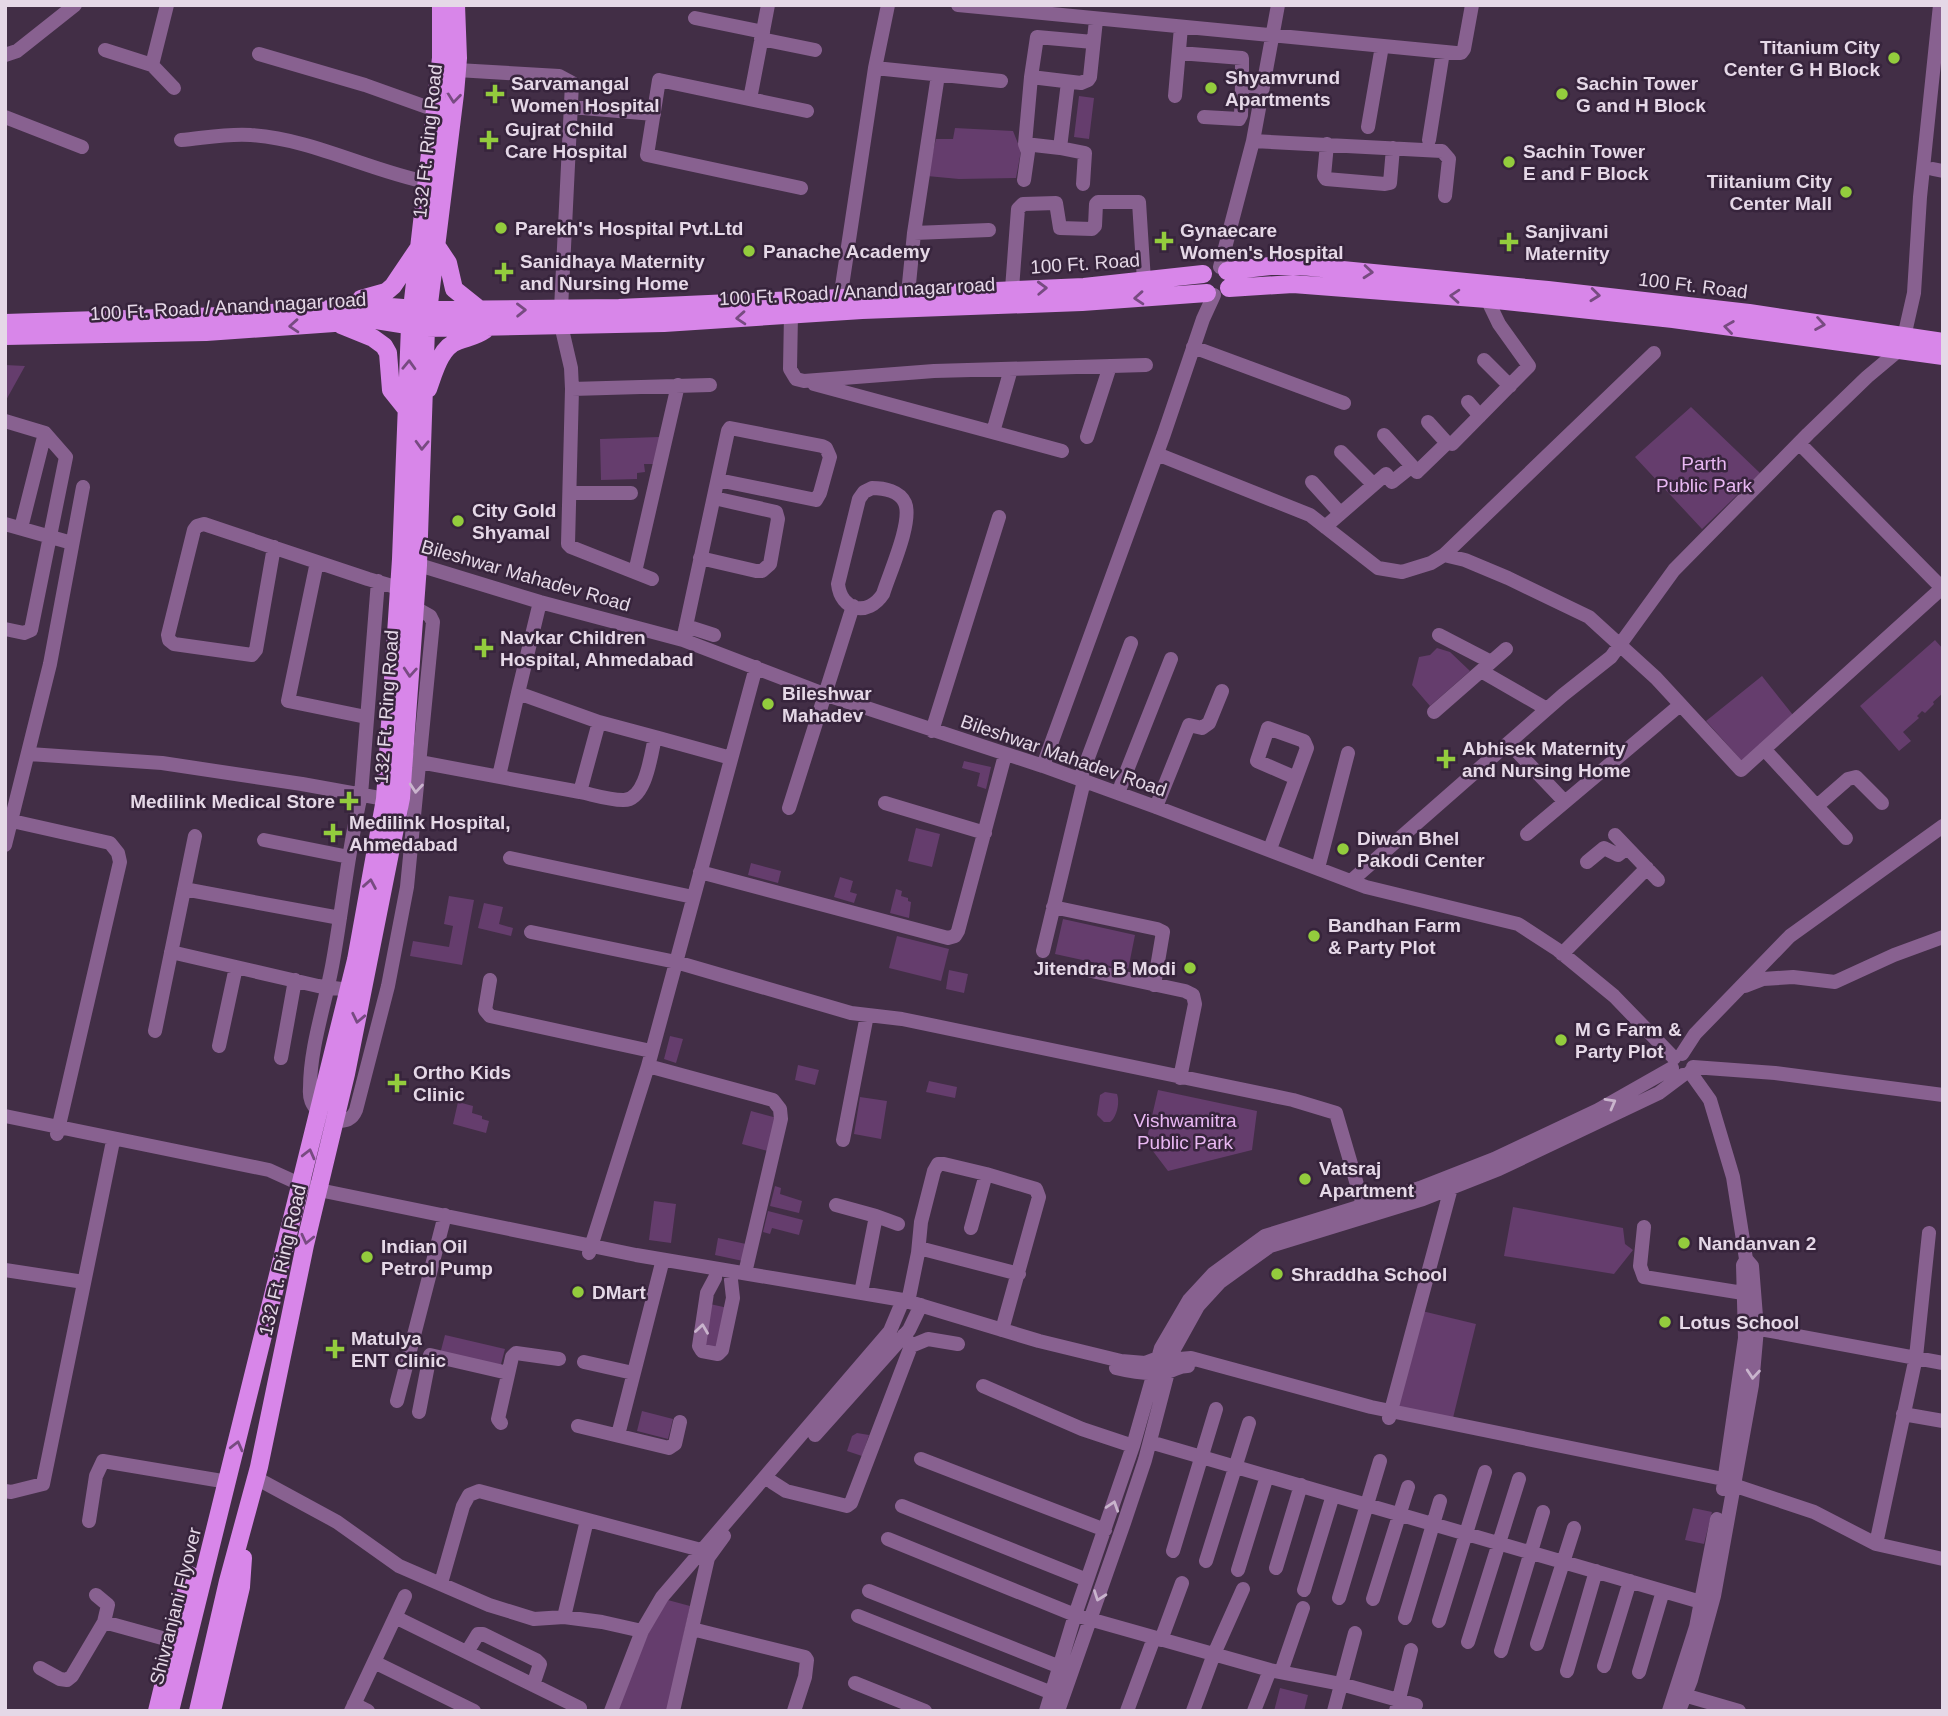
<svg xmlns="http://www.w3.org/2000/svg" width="1948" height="1716" viewBox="0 0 1948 1716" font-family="Arial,sans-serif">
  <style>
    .green { fill: #653d6d }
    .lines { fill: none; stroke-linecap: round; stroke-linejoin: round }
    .minor { stroke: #886190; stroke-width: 14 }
    .major { stroke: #d886e9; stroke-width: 18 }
    .oneway { stroke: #774b81 }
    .oneway2 { stroke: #c9b4cd }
    .poi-dot { fill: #93cc3d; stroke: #37243c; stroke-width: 2.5 }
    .labels { text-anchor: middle; stroke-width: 5; stroke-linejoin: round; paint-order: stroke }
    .poi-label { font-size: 19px; font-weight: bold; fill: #e5d8e7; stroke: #37243c; text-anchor: start }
    .street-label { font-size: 19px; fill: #e5d8e7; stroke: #37243c }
    .park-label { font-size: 19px; fill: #e9b8f3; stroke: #37243c }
  </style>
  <rect width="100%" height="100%" fill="#422e46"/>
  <path class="green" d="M1079 96 1094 98 1089 139 1074 137Z
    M955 128 1013 131 1021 151 1016 178 959 179 927 176 936 139H953Z
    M5 365 25 366 5 402Z
    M1691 407 1760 473 1702 529 1635 457Z
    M659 437 660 464H644L645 472 637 473V479L601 480 600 439Z
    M1935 640 1943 649V693L1933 702 1934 704 1925 713 1922 711 1917 716 1919 718 1903 732 1911 741 1899 751 1860 706Z
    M1437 648 1450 652 1470 671 1430 706 1412 685 1419 657 1430 655Z
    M1762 676 1793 715 1742 761 1706 721Z
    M964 761 991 767 986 789 977 786 980 773 962 768Z
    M916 828 940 834 932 867 908 861Z
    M751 863 781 871 778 883 748 875Z
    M840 877 853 881 850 892 857 894 854 903 834 897Z
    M896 889 902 891 901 896 908 898V901L911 902 909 918 890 913Z
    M449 896 474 900 462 965 410 956 413 941 449 947 453 926 444 924Z
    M484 903 503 907 499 924 513 928 511 936 478 928Z
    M1063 919 1135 935 1128 970 1055 954Z
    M897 936 949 949 941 981 889 968Z
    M949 970 968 974 964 993 946 989Z
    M670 1036 683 1039 676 1063 664 1059Z
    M798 1065 819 1070 815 1085 795 1080Z
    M929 1081 957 1087 955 1098 926 1092Z
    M1158 1090 1257 1111 1252 1150 1168 1171 1146 1142Z
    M1105 1092 1117 1094C1120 1102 1117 1117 1110 1122H1104L1097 1115 1100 1095Z
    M860 1097 887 1101 881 1139 854 1134Z
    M458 1102 473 1106 472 1113 482 1116V1119L489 1121 486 1133 453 1124Z
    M751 1111 777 1118 768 1151 742 1144Z
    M775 1186 781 1188 780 1194 802 1201 799 1213 770 1206Z
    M654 1201 676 1204 671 1243 649 1240Z
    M1513 1207 1623 1228 1625 1244 1633 1250 1614 1274 1504 1256Z
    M768 1211 803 1220 799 1235 772 1228 770 1234 763 1232Z
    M718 1238 746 1244 743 1261 715 1255Z
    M710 1304 728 1308 720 1352 702 1349Z
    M1422 1311 1476 1324 1452 1422 1398 1409Z
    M445 1335 505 1349 500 1368 440 1354Z
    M642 1411 673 1419 668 1439 637 1431Z
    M857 1433 869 1435 862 1456 847 1451 852 1436Z
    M1693 1508 1712 1512 1704 1544 1685 1540Z
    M664 1599 690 1606 667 1711H613Z
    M1280 1688 1308 1695 1304 1711H1274Z"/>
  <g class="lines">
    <path class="minor" d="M167 5 152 65 174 88
      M958 5 1456 53H1461L1464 49 1472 5
      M695 18 763 32
      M761 39 815 50
      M1093 42 1037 37 1031 77 1081 83 1088 80 1090 77 1096 20
      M105 50 152 65
      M1179 53 1242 58V85L1263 87
      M259 54 365 85 435 110
      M5 55 17 51 75 5
      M875 68 1001 81
      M457 70 559 76 572 83 561 309
      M1068 82 1060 148 1085 153 1083 184
      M1175 96 1181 27
      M750 99 768 5
      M571 107 654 114
      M5 117 82 147
      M1204 117 1239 119 1241 115 1242 85
      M1368 127 1382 46
      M181 140C204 138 229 133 251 135 312 139 368 170 427 182
      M1429 140 1443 52
      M1253 141 1442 151 1449 159 1445 196
      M1025 144 1060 148
      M1327 144 1324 176 1326 179 1385 184 1390 183 1393 148
      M1933 169 1943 171
      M1024 180 1028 152 1025 144 1031 77
      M801 188 647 155 659 80 807 111
      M914 233 989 230
      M1220 267 1253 141 1278 5
      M1012 289 1018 209 1023 204 1056 203 1060 228 1092 229 1095 226 1096 204 1098 202H1139L1144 281
      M908 294 914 233 938 75
      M839 306 875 68 888 5
      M791 314 790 369 796 379 804 381 934 371 1146 365
      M561 325 571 368 572 389 568 544 571 547 652 579
      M1193 347 1344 403
      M1484 360 1510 386
      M814 384 1062 451
      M572 389 710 385
      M1468 402 1480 416
      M5 421 45 433 66 457 31 630 24 633 5 629
      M1428 422 1447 443
      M993 432 1011 369
      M1384 435 1412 466
      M1087 437 1110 366
      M1799 443 1943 589
      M1341 452 1373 484
      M1157 454 1310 515 1378 568 1402 572 1431 563 1444 555 1465 560 1508 578 1589 617 1656 678 1741 770 1942 588
      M1312 482 1340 513
      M872 488C884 488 900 491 905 503 913 522 889 574 883 594 868 617 841 611 838 584L859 499 864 492Z
      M570 493H631
      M5 524 72 543
      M1325 527 1386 474 1392 482 1412 466 1417 472 1447 443 1452 444 1529 366 1499 324 1487 299
      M21 528 45 433
      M274 547 256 650 252 655 174 644 169 640 168 635 194 530 197 526 204 524 368 579 399 588
      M1444 555 1654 353
      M700 558 756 571H762L770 564 778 519 776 512 714 498
      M317 562 288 701 366 717
      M409 562 540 602 683 640 824 694 1043 766 1156 807 1366 887 1518 924 1558 950 1614 996 1674 1058
      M635 572 678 385
      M686 626 714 635
      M1439 635 1491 662
      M683 640 728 431 730 428 822 446 826 448 830 457 820 493 816 500 718 480
      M1481 671 1547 709
      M518 693 540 602
      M1434 712 1506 649
      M932 731 999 517
      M655 737 599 722 580 792C594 795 609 800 623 800 646 801 651 754 655 737L731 758
      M1509 743 1565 802
      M1764 749 1846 838
      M29 754 162 763 302 784 385 799
      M409 760 580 792
      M1043 766 1164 434 1203 319 1214 295
      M499 776 518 693 599 722
      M1080 779 1131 643
      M1118 793 1171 659
      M885 803 985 833
      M1817 806 1848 779 1856 777 1882 803
      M1156 807 1189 725 1202 728 1209 723 1222 691
      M789 808 853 606
      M12 821 110 843 118 853 120 862 57 1134
      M1527 834 1680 705
      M1615 835 1658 880
      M264 840 349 857
      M5 845 50 664 83 487
      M1270 849 1307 748 1304 741 1268 728 1257 761 1296 778
      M510 858 693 897
      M1587 862 1604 848 1618 855 1627 848
      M1318 868 1348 753
      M700 872 948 938 955 936 958 931 1005 755
      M1351 881 1563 695 1611 657 1674 570 1808 434 1867 377 1898 351 1904 337 1914 293 1920 197 1940 5
      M184 889 340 918
      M1053 907 1157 929 1163 932 1154 985
      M531 932 676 962 851 1013 902 1019 1293 1100 1336 1113 1363 1205
      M1043 951 1084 781
      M171 952 318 986 349 990
      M1562 954 1647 868
      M1087 970 1185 991 1193 995 1195 1004 1180 1078
      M490 980 485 1010 490 1016 651 1051
      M1745 986 1763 979 1793 977 1835 982 1894 955 1943 937
      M155 1031 195 836
      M219 1046 236 967
      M1682 1054 1695 1034 1790 936 1943 826
      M281 1058 295 980
      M648 1066 773 1100 780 1109 781 1119 745 1273
      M1693 1067 1775 1073 1943 1095
      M319 1112C312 1105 309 1099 310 1088 310 1046 326 1002 333 961 343 905 348 850 361 795L378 581
      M5 1116 269 1170 302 1185 319 1190 636 1255 903 1300 1039 1341 1121 1361 1145 1363 1158 1358 1168 1360 1191 1358 1371 1407 1733 1481
      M335 1121C346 1121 352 1120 356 1110L388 986 407 887 433 622 430 616 414 607
      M843 1140 867 1015
      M986 1174 1036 1189 1039 1197 1002 1330
      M836 1205 876 1216 861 1293
      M876 1216 898 1224
      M1644 1227 1640 1266 1644 1277 1743 1293
      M919 1248 1019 1274
      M589 1253 648 1066 756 667
      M5 1270 84 1282
      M715 1278 707 1293 699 1346 702 1351 718 1354 722 1350 733 1298 731 1280
      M908 1302 918 1253 921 1222 934 1171 938 1164H944L986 1174 971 1228
      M1749 1327 1943 1363
      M911 1346 928 1339 958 1344
      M584 1362 633 1373
      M1116 1368C1132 1372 1151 1375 1167 1372 1176 1370 1178 1366 1188 1366
      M983 1386 1082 1429 1133 1446
      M397 1401 445 1215
      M419 1412 430 1355 508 1373
      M1903 1414 1943 1421
      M1389 1418 1451 1188
      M501 1423 498 1419 512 1357 516 1353 559 1359
      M578 1426 669 1448 675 1444 680 1422
      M618 1435 661 1267
      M815 1435 909 1330 921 1305
      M1150 1442 1701 1602
      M921 1459 1105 1530
      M256 1478 337 1522 399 1566 489 1605 534 1619 564 1617 602 1622 642 1631
      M772 1482 786 1491 847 1506 851 1503 911 1346 904 1335
      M1733 1485 1814 1512 1876 1544 1943 1559
      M1723 1489 1745 1338 1743 1265 1746 1260
      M5 1491 11 1492 43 1484 112 1146
      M902 1506 1087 1580
      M89 1521 96 1476 103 1461 228 1482
      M888 1539 1075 1615 1270 1670 1254 1711
      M1876 1544 1916 1357 1929 1233
      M1173 1551 1216 1409
      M1206 1561 1249 1423
      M1276 1568 1301 1485
      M1238 1570 1267 1476
      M441 1583 463 1506 469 1495 479 1491 701 1550
      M1304 1590 1333 1495
      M869 1591 1060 1667
      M96 1595 108 1605 104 1622
      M1339 1598 1380 1461
      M1373 1599 1408 1487
      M858 1616 1052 1693
      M395 1617 580 1708
      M564 1617 587 1520
      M1405 1618 1440 1501
      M1439 1621 1485 1472
      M692 1629 805 1657 807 1660 805 1677 794 1711
      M1161 1640 1182 1583
      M1468 1642 1519 1479
      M1537 1644 1574 1528
      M1501 1651 1543 1512
      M467 1652 478 1634H483L536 1660 540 1664 533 1685
      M374 1662 474 1711
      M1604 1666 1630 1581
      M40 1668 60 1679 67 1680 72 1676 104 1622 173 1641
      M1270 1670 1341 1684 1416 1705
      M1567 1671 1596 1571
      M1281 1672 1303 1608
      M1639 1672 1663 1591
      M855 1683 925 1711
      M1677 1693 1739 1711
      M354 1704 368 1711
      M351 1711 405 1596
      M611 1711 642 1631 662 1597 890 1331 903 1300
      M673 1711 708 1558 724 1536
      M1046 1711 1075 1615 1133 1446 1161 1348 1189 1300 1213 1274 1265 1236 1420 1188 1494 1159 1598 1110 1672 1068
      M1058 1711 1124 1523 1145 1460 1168 1372V1360L1198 1306 1220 1282 1270 1246 1423 1199 1499 1169 1659 1093 1683 1075
      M1127 1711 1154 1638
      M1193 1711 1214 1654 1243 1589
      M1334 1711 1355 1633
      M1396 1711 1411 1650
      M1669 1711 1696 1627 1717 1519
      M1679 1711 1691 1680 1714 1596 1752 1385 1757 1329 1752 1266 1746 1259 1733 1177 1710 1100 1690 1072"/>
    <path class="major" d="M436 245 448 263 454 289 479 309
      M1227 271 1270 266H1301L1548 290 1749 313 1943 342
      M1229 288 1293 284 1487 299 1673 319 1943 356
      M361 299 386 292 393 286 418 249
      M5 323 222 316 378 306 428 310 619 308 1084 287 1203 274
      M341 325 373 338 384 346 388 353 391 390 407 410
      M5 336 206 332 376 320 426 328 664 323 862 310 1082 302 1207 293
      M428 389C434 373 440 347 458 341 468 337 475 337 485 330
      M157 1711 190 1575
      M170 1711 356 960 385 799 401 559 410 326 441 58V5
      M198 1711 228 1581 259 1467 305 1245 346 1074 401 798 418 565 426 328 455 94 458 58 456 5
      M212 1711 241 1587 243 1558"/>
  </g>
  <defs><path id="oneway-chevron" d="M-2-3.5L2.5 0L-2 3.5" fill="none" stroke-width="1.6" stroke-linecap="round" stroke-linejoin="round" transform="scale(1.75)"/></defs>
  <g class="oneway">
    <use href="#oneway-chevron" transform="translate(454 98) rotate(96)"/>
    <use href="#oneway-chevron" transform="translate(1368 272) rotate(5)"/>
    <use href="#oneway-chevron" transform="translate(1042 288) rotate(-2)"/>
    <use href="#oneway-chevron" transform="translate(1595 295) rotate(6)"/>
    <use href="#oneway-chevron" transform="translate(1455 296) rotate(-176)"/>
    <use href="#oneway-chevron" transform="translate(1139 298) rotate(176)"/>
    <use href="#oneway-chevron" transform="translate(521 310) rotate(-1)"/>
    <use href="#oneway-chevron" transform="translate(741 318) rotate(176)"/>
    <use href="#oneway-chevron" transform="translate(1820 324) rotate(9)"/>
    <use href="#oneway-chevron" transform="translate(294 326) rotate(176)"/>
    <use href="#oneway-chevron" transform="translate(1729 327) rotate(-172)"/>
    <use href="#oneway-chevron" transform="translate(409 365) rotate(-88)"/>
    <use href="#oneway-chevron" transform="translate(422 445) rotate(92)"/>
    <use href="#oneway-chevron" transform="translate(410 672) rotate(94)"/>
    <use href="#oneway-chevron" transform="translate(370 884) rotate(-80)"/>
    <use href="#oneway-chevron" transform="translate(358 1018) rotate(102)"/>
    <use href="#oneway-chevron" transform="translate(309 1154) rotate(-76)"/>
    <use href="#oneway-chevron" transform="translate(307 1239) rotate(103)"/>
    <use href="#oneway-chevron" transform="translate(237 1446) rotate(-76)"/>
  </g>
  <g class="oneway2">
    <use href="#oneway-chevron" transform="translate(416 788) rotate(95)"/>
    <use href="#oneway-chevron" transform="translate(1611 1103) rotate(-29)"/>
    <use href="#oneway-chevron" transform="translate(702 1329) rotate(-82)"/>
    <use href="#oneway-chevron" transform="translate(1753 1374) rotate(95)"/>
    <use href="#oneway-chevron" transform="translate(1113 1506) rotate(-72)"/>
    <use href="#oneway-chevron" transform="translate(1099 1596) rotate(110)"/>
  </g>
  <g class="poi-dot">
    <circle cx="1894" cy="58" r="7"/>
    <circle cx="1211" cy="88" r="7"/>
    <path d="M491.5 83.5h7v7h7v7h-7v7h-7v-7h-7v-7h7z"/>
    <circle cx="1562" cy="94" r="7"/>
    <path d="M485.5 129.5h7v7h7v7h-7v7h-7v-7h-7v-7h7z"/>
    <circle cx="1509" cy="162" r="7"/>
    <circle cx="1846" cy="192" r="7"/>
    <circle cx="501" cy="228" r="7"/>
    <path d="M1160.5 230.5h7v7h7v7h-7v7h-7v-7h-7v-7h7z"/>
    <path d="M1505.5 231.5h7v7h7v7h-7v7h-7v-7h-7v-7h7z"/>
    <circle cx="749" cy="251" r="7"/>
    <path d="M500.5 261.5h7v7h7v7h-7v7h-7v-7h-7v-7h7z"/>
    <circle cx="458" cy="521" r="7"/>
    <path d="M480.5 637.5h7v7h7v7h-7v7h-7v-7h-7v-7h7z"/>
    <circle cx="768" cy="704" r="7"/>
    <path d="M1442.5 748.5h7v7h7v7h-7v7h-7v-7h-7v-7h7z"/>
    <path d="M345.5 790.5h7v7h7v7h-7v7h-7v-7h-7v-7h7z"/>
    <path d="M329.5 822.5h7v7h7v7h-7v7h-7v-7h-7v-7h7z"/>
    <circle cx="1343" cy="849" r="7"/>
    <circle cx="1314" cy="936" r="7"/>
    <circle cx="1190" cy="968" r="7"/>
    <circle cx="1561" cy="1040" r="7"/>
    <path d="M393.5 1072.5h7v7h7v7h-7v7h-7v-7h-7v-7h7z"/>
    <circle cx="1305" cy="1179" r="7"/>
    <circle cx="1684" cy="1243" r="7"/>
    <circle cx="367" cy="1257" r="7"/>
    <circle cx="1277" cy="1274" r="7"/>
    <circle cx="578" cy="1292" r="7"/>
    <circle cx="1665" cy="1322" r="7"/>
    <path d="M331.5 1338.5h7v7h7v7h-7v7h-7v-7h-7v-7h7z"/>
  </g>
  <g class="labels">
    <g class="poi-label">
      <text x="1880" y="54" text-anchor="end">Titanium City<tspan x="1880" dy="22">Center G H Block</tspan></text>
      <text x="1225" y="84">Shyamvrund<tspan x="1225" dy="22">Apartments</tspan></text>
      <text x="511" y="90">Sarvamangal<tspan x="511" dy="22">Women Hospital</tspan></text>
      <text x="1576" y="90">Sachin Tower<tspan x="1576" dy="22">G and H Block</tspan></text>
      <text x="505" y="136">Gujrat Child<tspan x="505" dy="22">Care Hospital</tspan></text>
      <text x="1523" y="158">Sachin Tower<tspan x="1523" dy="22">E and F Block</tspan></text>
      <text x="1832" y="188" text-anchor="end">Tiitanium City<tspan x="1832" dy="22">Center Mall</tspan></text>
      <text x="515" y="235">Parekh's Hospital Pvt.Ltd</text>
      <text x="1180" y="237">Gynaecare<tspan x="1180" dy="22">Women's Hospital</tspan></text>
      <text x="1525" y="238">Sanjivani<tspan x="1525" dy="22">Maternity</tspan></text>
      <text x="763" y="258">Panache Academy</text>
      <text x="520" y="268">Sanidhaya Maternity<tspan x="520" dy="22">and Nursing Home</tspan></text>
      <text x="472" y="517">City Gold<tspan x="472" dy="22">Shyamal</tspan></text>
      <text x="500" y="644">Navkar Children<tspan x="500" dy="22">Hospital, Ahmedabad</tspan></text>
      <text x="782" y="700">Bileshwar<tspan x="782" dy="22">Mahadev</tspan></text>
      <text x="1462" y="755">Abhisek Maternity<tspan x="1462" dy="22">and Nursing Home</tspan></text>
      <text x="335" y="808" text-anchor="end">Medilink Medical Store</text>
      <text x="349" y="829">Medilink Hospital,<tspan x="349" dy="22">Ahmedabad</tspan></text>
      <text x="1357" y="845">Diwan Bhel<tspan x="1357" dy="22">Pakodi Center</tspan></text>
      <text x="1328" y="932">Bandhan Farm<tspan x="1328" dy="22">&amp; Party Plot</tspan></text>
      <text x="1176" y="975" text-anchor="end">Jitendra B Modi</text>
      <text x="1575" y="1036">M G Farm &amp;<tspan x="1575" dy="22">Party Plot</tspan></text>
      <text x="413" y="1079">Ortho Kids<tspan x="413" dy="22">Clinic</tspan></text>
      <text x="1319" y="1175">Vatsraj<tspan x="1319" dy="22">Apartment</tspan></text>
      <text x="1698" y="1250">Nandanvan 2</text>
      <text x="381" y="1253">Indian Oil<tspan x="381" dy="22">Petrol Pump</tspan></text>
      <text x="1291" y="1281">Shraddha School</text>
      <text x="592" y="1299">DMart</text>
      <text x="1679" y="1329">Lotus School</text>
      <text x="351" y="1345">Matulya<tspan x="351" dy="22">ENT Clinic</tspan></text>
    </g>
    <g class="street-label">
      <text transform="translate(427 141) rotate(-84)" y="7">132 Ft. Ring Road</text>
      <text transform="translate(1085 263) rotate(-4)" y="7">100 Ft. Road</text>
      <text transform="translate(1693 285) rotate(7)" y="7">100 Ft. Road</text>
      <text transform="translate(857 291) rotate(-3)" y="7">100 Ft. Road / Anand nagar road</text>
      <text transform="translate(228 306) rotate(-3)" y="7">100 Ft. Road / Anand nagar road</text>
      <text transform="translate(526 575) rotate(16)" y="7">Bileshwar Mahadev Road</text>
      <text transform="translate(386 707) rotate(-86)" y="7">132 Ft. Ring Road</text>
      <text transform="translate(1064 755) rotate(19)" y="7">Bileshwar Mahadev Road</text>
      <text transform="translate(282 1260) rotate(-77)" y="7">132 Ft. Ring Road</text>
      <text transform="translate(175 1606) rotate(-76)" y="7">Shivranjani Flyover</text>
    </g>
    <g class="park-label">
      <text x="1704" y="470">Parth<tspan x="1704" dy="22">Public Park</tspan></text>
      <text x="1185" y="1127">Vishwamitra<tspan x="1185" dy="22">Public Park</tspan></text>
    </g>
  </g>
  <rect width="1948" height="1716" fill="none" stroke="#e5d8e7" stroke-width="14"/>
</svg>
